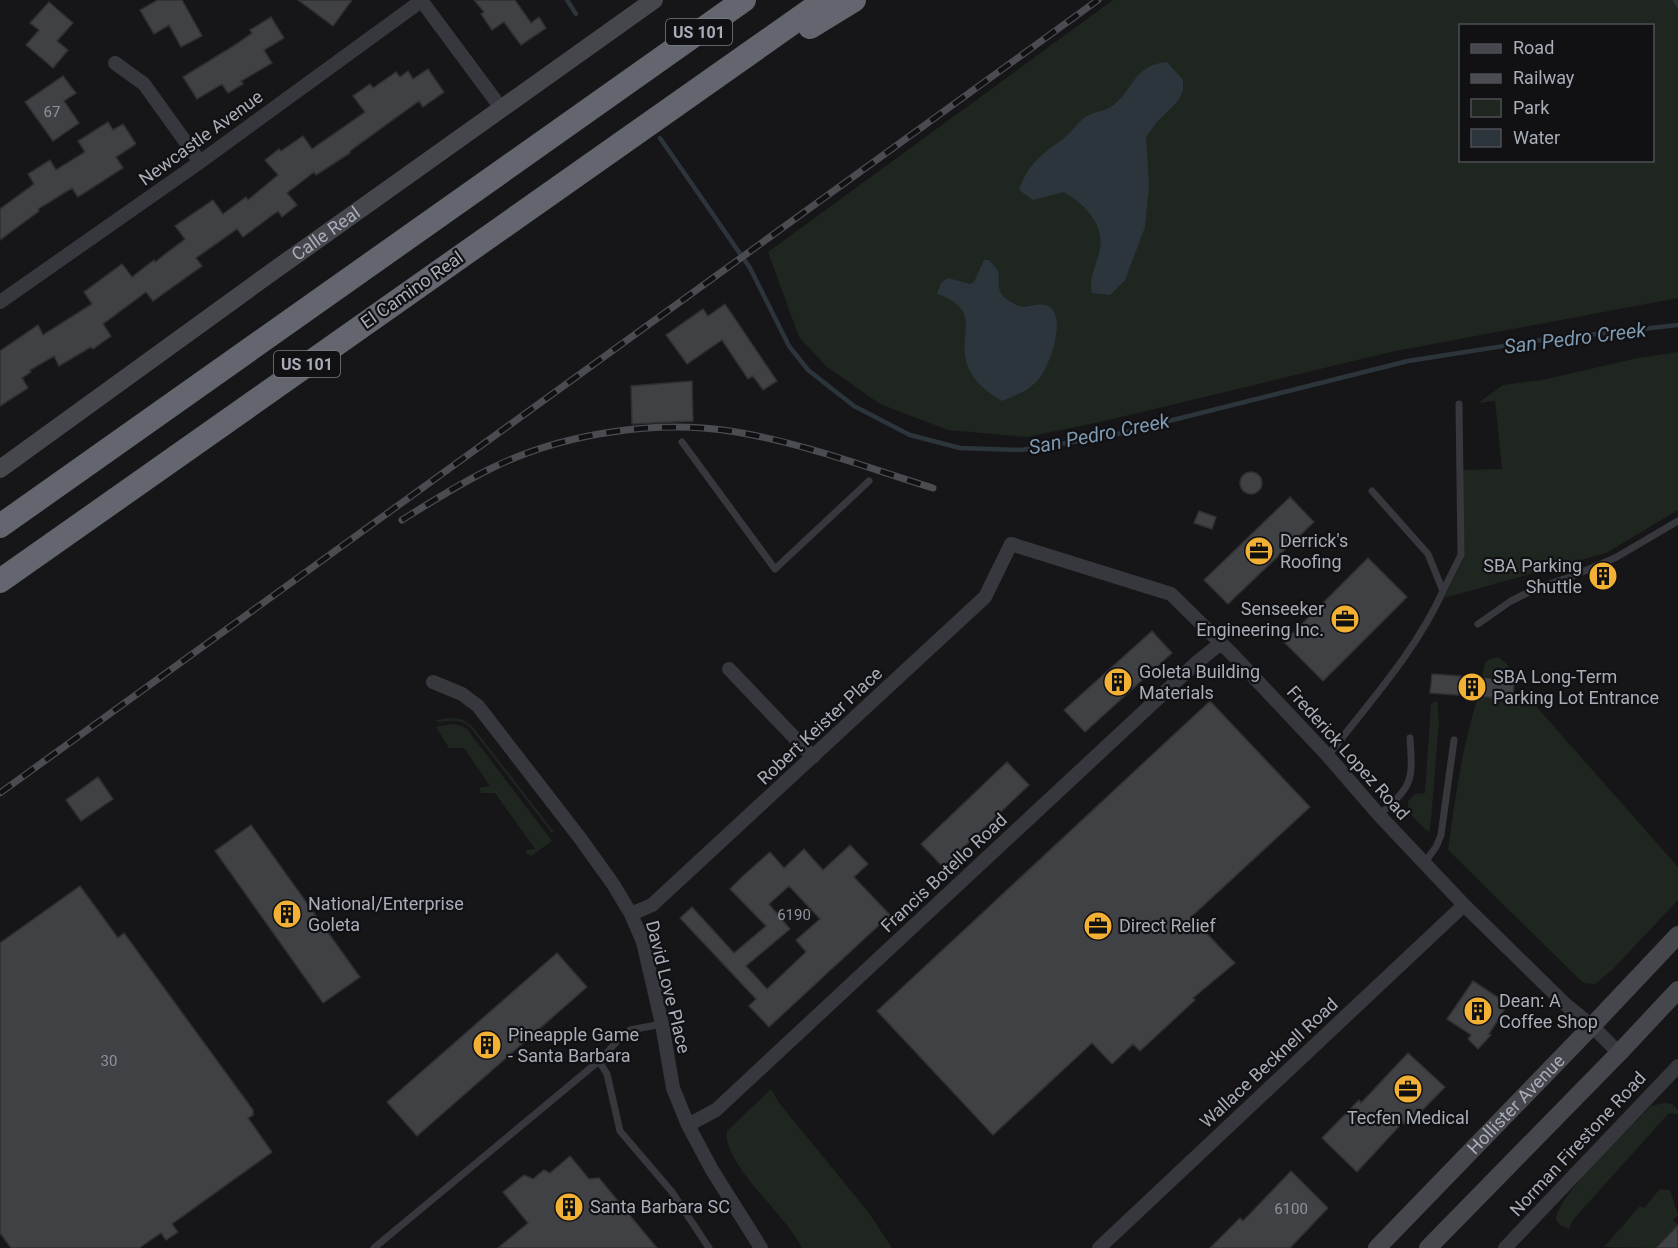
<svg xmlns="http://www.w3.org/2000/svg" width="1678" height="1248" viewBox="0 0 1678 1248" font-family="Roboto,sans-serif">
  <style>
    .green { fill: #1e261f; fill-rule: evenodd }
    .water { fill: #2c353c }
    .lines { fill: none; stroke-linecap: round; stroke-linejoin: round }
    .stream { stroke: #2c353c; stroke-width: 4.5 }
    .building { fill: #404145; stroke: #303034; stroke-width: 1.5; fill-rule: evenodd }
    .service { stroke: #37383d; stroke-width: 7 }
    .minor { stroke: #37383d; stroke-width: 14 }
    .secondary { stroke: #45474d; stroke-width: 18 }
    .motorway { stroke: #63666e; stroke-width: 24 }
    .rail-casing { stroke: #4a4c52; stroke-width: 7 }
    .rail { stroke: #111113; stroke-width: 4.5; stroke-dasharray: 14; stroke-linecap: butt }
    .labels { text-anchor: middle; stroke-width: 4.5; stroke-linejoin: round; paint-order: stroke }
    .number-label { font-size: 15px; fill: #8e929b }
    .shield { fill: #111113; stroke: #7b7e86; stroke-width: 1.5 }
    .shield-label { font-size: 16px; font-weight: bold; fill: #a8adb8 }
    .street-label { font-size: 18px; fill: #a8adb8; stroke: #111113 }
    .poi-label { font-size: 18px; fill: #a8adb8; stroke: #111113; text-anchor: start }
    .water-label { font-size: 20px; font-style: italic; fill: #7f9bb3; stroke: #111113 }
  </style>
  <rect width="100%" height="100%" fill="#161618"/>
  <path class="green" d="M1113 0H1678V298L1391 352 1100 422 1027 437 948 430 880 404 826 366 799 337 768 252ZM1460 26H1652V160H1460Z
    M1678 352V510L1606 553 1444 598 1464 558 1461 470 1502 469 1495 401 1478 403 1503 385 1542 380 1638 358Z
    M1498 657 1506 663 1517 679 1482 676 1485 663 1490 659Z
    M1527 693 1535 705 1678 867V900L1612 970 1595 984 1584 983 1577 977 1448 850C1455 799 1462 746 1478 697L1513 699Z
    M1437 701 1439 721 1431 821 1429 832C1419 823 1407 815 1408 801L1415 794 1425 793 1431 704Z
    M451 718 461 719 472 726 554 832 552 833 470 727C460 718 450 721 437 722L436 720Z
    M452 724 462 726 467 729 552 841 531 856 526 853V850L535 849 495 793H481L479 788 490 786 464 748H449L436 727Z
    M771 1089 780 1104 869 1213 892 1248H802C787 1216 722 1164 727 1131Z
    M1664 1103 1672 1104 1678 1110V1114L1669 1113 1572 1221 1569 1229 1560 1225 1556 1220C1557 1195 1631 1127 1651 1106Z
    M1660 1189 1670 1190 1678 1215 1673 1220 1678 1225 1660 1244 1659 1243 1654 1248 1604 1247 1640 1206 1644 1208Z"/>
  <path class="water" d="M1167 62 1183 80V91L1178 101 1156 123 1146 137 1149 185 1145 227 1125 280 1110 295 1092 293C1089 279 1094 271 1098 257 1108 227 1087 206 1064 192L1033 200 1019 190C1024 173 1035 160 1049 149 1054 145 1062 141 1067 135 1074 129 1079 121 1087 116 1097 110 1104 113 1116 103 1135 86 1135 65 1167 62Z
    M984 260H989C992 263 996 268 998 271 1000 280 996 290 1004 297 1007 300 1015 305 1020 306 1030 309 1041 300 1051 308 1066 321 1049 368 1038 380 1028 391 1015 396 1002 401 987 392 973 382 967 364 957 333 984 310 937 294L941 283 948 278 970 284 974 282Z"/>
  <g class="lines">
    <path class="stream" d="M567 0 576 14
      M1675 0 1678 5
      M660 138 750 268 789 346 808 370 854 406 910 435 960 448 1021 450 1105 437 1408 361 1542 340 1678 325"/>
  </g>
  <path class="building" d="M158 0H182L202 36 181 47 169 25 154 34 140 10Z
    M298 0H352L333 26Z
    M474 0H515L531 23 539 17 546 28 521 45 504 22 492 30 481 14 484 12Z
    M49 2 73 23 57 41 68 50 53 68 26 45 39 30 30 23Z
    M271 17 284 38 264 50 272 63 241 81 243 84 228 93 222 84 197 99 183 77 235 45 252 33 250 30Z
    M428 69 444 92 423 107 419 101 350 151V153L316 175 314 172 287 193 297 205 282 217 278 211 243 237 237 229 196 258 202 266 153 301 146 292 103 324 111 336 93 349 91 347 59 366 54 356 30 370 31 372 22 378 28 388 0 406V351L38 325 43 335 92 304 84 292 122 264 132 277 154 260 155 262 185 239 175 226 213 200 223 214 246 197 248 200 278 175 265 160 279 149 281 151 303 136 312 149 365 112 353 96 370 84 373 88 396 72 400 77 408 71 413 79Z
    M63 76 76 93 64 101 79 123 53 141 25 102Z
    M108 122 113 130 123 124 136 144 116 157 123 168 78 197 72 188 38 209 39 211 0 240V209L34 184 28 174 50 160 56 170 85 152 78 141Z
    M725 304 777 381 763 390 753 376 748 379 722 340 687 364 666 335 703 309 708 316Z
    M692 381 693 421 632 424 631 386Z
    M1240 483a11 11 0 1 1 22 0a11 11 0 1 1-22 0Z
    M1290 497 1314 522 1228 604 1204 580Z
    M1199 511 1216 517 1212 529 1194 523Z
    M1368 558 1407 597 1323 681 1284 642Z
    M1152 631 1172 653 1085 732 1064 710Z
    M1432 674 1514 680 1513 699 1430 693Z
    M1210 701 1310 807 1191 917 1235 963 1193 998 1195 1000 1140 1051 1133 1044 1112 1064 1092 1043 993 1135 877 1011Z
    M1007 762 1029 785 943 867 921 844Z
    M98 777 113 799 81 821 66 800Z
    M251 825 360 977 323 1003 215 851Z
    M850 845 868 864 854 877 890 915 769 1027 749 1006 756 999 680 918 692 907 734 953 766 926 730 889 743 876 770 852 784 868 804 849 823 870ZM789 886 820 919 796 940 806 952 767 989 746 966 790 929 769 904Z
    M80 886 118 938 124 933 175 1003 253 1110V1115L248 1118 272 1152 172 1224 178 1232 166 1240 161 1233 139 1248H11L0 1233V943Z
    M557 953 587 987 417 1136 387 1102Z
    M1473 981 1508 1004 1489 1034 1491 1035 1478 1049 1468 1039 1471 1035 1447 1019Z
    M1408 1053 1445 1087 1407 1126 1403 1122 1357 1172 1322 1138 1359 1100 1361 1103Z
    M570 1156 589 1179 599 1178 657 1248H498L528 1223 503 1192 524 1175 533 1179 544 1170 550 1173Z
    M1291 1171 1328 1208 1290 1248H1210L1240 1218 1243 1221Z
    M1678 1225V1248H1656Z"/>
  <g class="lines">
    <path class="service" d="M682 442 775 569 869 481
      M1443 591 1461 555 1459 404
      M1478 624 1511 601 1537 588 1570 577 1615 558 1678 521
      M1328 756C1368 703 1415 653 1443 591L1428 554 1372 491
      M1379 815C1413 785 1413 782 1410 738
      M1425 862 1436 847 1441 835 1454 740
      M599 1061 607 1074 620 1131 672 1192 709 1248
      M374 1248 599 1061 622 1036 630 1030 662 1024"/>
    <path class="minor" d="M421 0 501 108
      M115 63 144 84 200 162
      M0 302 200 162 421 1
      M729 669 813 757
      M433 682 462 694 478 706 580 838 613 884 631 914 643 942 662 1024 673 1088 688 1125 712 1170 761 1248
      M631 914 652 905 985 597 1011 544 1171 594 1232 654 1328 756 1379 815 1464 905 1565 1004 1592 1026 1619 1053
      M688 1125 716 1110 1196 663 1221 643
      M1099 1248 1464 905
      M1505 1248 1678 1066"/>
    <g class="secondary">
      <path id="s1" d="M0 469 265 277 654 0"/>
      <path id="s2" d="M1377 1248 1592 1026 1678 935"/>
      <path d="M1428 1248 1619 1053 1678 990"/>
    </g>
    <path class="motorway" d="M810 27 854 0
      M0 526 744 0
      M0 581 825 0"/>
    <g class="rail-casing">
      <path id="rail" d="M402 520C431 502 461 483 492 468 563 433 658 419 736 432 803 443 868 468 933 488
        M0 793 1098 0"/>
    </g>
    <use href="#rail" class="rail"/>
  </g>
  <defs>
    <g id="office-disc" transform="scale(1.5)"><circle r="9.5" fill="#f2b134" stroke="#111113"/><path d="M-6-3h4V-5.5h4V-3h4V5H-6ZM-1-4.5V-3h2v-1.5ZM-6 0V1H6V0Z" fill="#111"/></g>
    <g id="building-disc" transform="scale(1.5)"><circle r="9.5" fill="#f2b134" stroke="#111113"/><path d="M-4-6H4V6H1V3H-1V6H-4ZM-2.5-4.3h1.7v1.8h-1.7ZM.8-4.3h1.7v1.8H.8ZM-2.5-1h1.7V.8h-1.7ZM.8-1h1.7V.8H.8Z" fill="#111"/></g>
  </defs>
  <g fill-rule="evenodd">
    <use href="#office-disc" x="1259" y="551"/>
    <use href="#building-disc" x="1603" y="576"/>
    <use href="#office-disc" x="1345" y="619"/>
    <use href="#building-disc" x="1118" y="682"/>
    <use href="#building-disc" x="1472" y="687"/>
    <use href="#building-disc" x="287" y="914"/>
    <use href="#office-disc" x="1098" y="926"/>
    <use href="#building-disc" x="1478" y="1011"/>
    <use href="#building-disc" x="487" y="1045"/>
    <use href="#office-disc" x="1408" y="1089"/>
    <use href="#building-disc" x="569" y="1207"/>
  </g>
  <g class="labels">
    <g class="number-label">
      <text x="52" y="117">67</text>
      <text x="794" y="920">6190</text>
      <text x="109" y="1066">30</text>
      <text x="1291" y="1214">6100</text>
    </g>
    <g class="shield">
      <rect x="666" y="19" width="66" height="26" rx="4.5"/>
      <rect x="274" y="351" width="66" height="26" rx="4.5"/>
    </g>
    <g class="shield-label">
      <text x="699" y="38">US 101</text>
      <text x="307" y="370">US 101</text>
    </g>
    <g class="street-label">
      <text transform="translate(201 138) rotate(-36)" y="6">Newcastle Avenue</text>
      <text dy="6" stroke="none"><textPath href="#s1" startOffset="402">Calle Real</textPath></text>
      <text transform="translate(412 290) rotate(-35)" y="6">El Camino Real</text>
      <text transform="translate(820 726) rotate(-43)" y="6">Robert Keister Place</text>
      <text transform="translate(1348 753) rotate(48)" y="6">Frederick Lopez Road</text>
      <text transform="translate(944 873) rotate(-43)" y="6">Francis Botello Road</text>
      <text transform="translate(668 987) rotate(76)" y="6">David Love Place</text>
      <text transform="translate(1269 1063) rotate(-43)" y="6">Wallace Becknell Road</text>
      <text dy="6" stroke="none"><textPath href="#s2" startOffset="200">Hollister Avenue</textPath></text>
      <text transform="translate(1578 1144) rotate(-47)" y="6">Norman Firestone Road</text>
    </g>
    <g class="poi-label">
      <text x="1280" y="547">Derrick's<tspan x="1280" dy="21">Roofing</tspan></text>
      <text x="1582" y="572" text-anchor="end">SBA Parking<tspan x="1582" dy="21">Shuttle</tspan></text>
      <text x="1324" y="615" text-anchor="end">Senseeker<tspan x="1324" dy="21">Engineering Inc.</tspan></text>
      <text x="1139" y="678">Goleta Building<tspan x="1139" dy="21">Materials</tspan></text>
      <text x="1493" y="683">SBA Long-Term<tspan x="1493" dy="21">Parking Lot Entrance</tspan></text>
      <text x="308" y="910">National/Enterprise<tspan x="308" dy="21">Goleta</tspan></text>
      <text x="1119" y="932">Direct Relief</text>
      <text x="1499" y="1007">Dean: A<tspan x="1499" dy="21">Coffee Shop</tspan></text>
      <text x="508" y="1041">Pineapple Game<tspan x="508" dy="21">- Santa Barbara</tspan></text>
      <text x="1408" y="1124" text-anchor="middle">Tecfen Medical</text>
      <text x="590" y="1213">Santa Barbara SC</text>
    </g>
    <g class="water-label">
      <text transform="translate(1575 338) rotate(-7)" y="7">San Pedro Creek</text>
      <text transform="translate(1099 434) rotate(-11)" y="7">San Pedro Creek</text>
    </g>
  </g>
  <rect x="1459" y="24" width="195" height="138" fill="#111113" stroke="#4d4f55" stroke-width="1.5"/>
  <rect x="1471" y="44" width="30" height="9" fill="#45474d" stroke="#4d4f55" stroke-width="1.5"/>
  <text x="1513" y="54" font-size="18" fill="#a8adb8">Road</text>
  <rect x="1471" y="74" width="30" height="9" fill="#4a4c52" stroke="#4d4f55" stroke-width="1.5"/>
  <text x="1513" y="84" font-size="18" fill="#a8adb8">Railway</text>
  <rect x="1471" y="99" width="30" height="18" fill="#1e261f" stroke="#4d4f55" stroke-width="1.5"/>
  <text x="1513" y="114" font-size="18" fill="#a8adb8">Park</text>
  <rect x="1471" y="129" width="30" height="18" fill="#2c353c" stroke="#4d4f55" stroke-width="1.5"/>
  <text x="1513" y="144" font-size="18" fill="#a8adb8">Water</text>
</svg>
